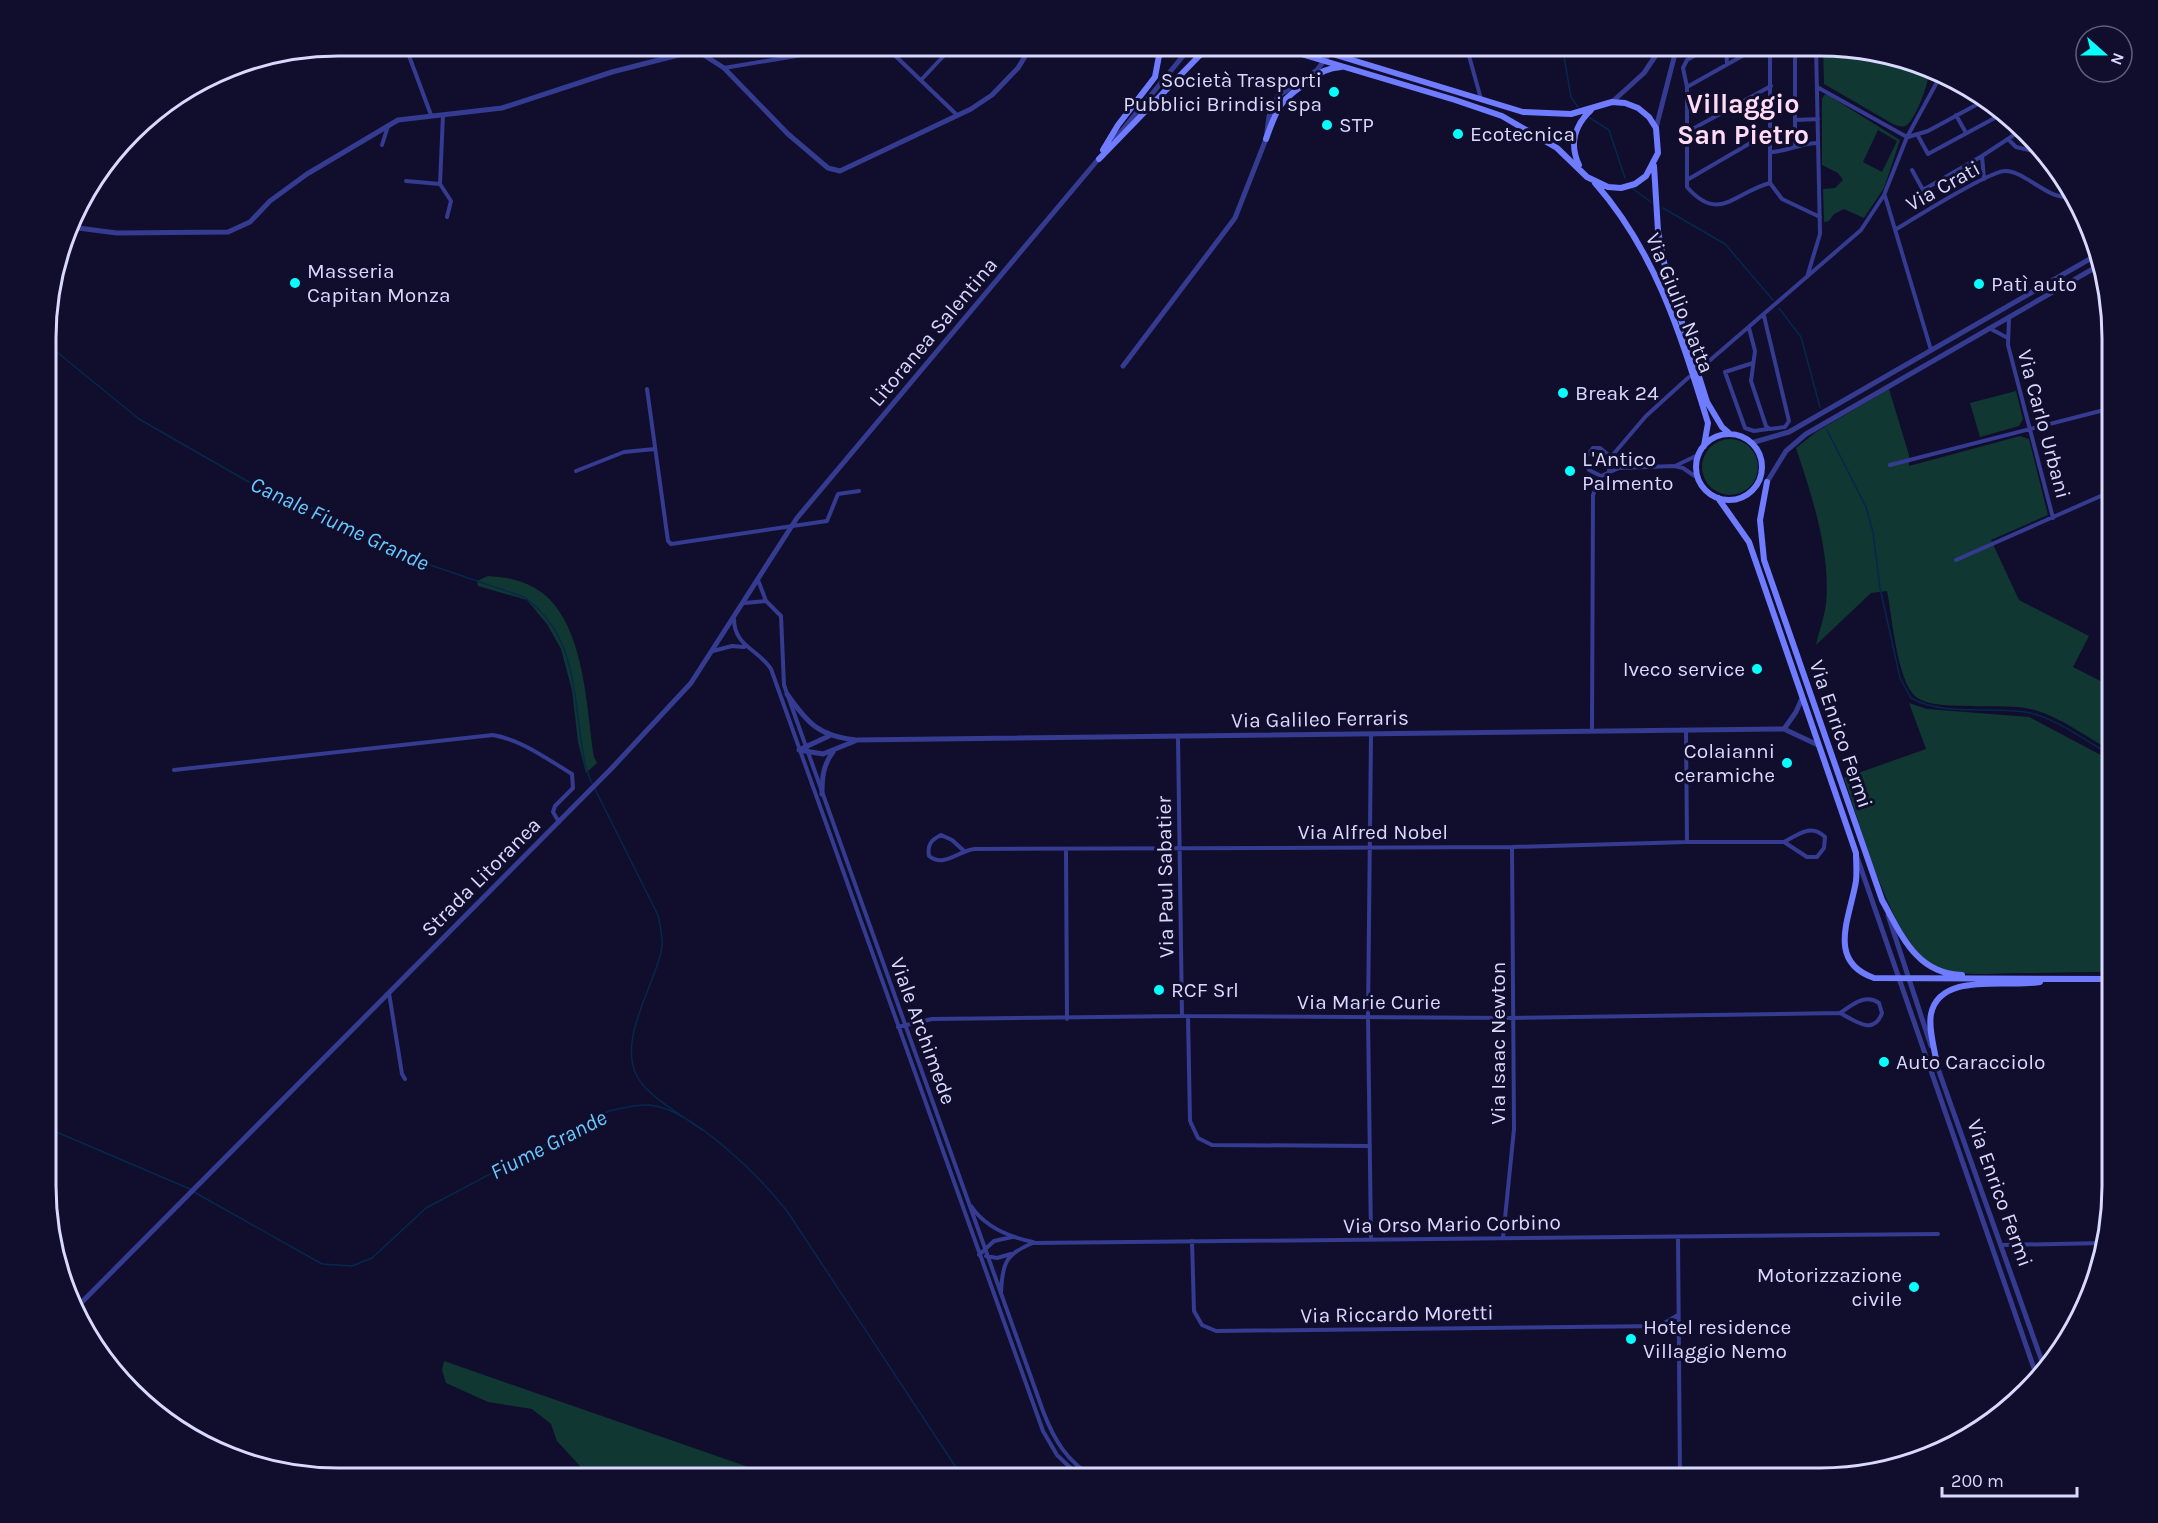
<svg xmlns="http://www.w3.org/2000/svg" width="2158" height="1523" viewBox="0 0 2158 1523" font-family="Karla,sans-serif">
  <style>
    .green { fill: #103731; fill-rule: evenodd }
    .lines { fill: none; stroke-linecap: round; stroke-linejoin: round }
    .stream { stroke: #05284e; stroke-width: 1.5 }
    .minor { stroke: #343b90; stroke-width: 4 }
    .tertiary { stroke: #343b90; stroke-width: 5 }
    .secondary { stroke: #707cff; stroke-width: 6 }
    .poi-dot { fill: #05fffd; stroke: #100e2c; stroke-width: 2 }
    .labels { text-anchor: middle; stroke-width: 6; stroke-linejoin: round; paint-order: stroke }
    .poi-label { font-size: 21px; fill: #d9d9ff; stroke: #100e2c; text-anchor: start }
    .street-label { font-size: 21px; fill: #d9d9ff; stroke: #100e2c }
    .water-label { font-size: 22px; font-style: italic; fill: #67c9ff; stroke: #100e2c }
    .district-label { font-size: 27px; font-weight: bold; fill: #ffdbf6; stroke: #100e2c }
    .rim { fill: none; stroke: #d9d9ff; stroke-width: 3 }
  </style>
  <rect width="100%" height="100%" fill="#100e2c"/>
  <path class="green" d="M1823 46H1839L1905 61 1912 68 1928 75C1929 84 1915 119 1907 125 1903 128 1898 126 1893 124L1824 84Z
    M1824 95H1828L1900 140 1884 188 1864 218 1844 209 1834 214 1829 221 1824 222 1823 189 1835 188 1843 180 1838 173 1822 165V99ZM1878 130 1897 141 1882 172 1863 162Z
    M1889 389 1909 455V466L2020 436 2029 439 2048 515 1991 540 2019 600 2089 636 2073 667 2112 687V751C2088 738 2062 718 2035 710 2006 701 1937 713 1916 697 1897 682 1892 615 1887 591L1871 593 1816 645C1819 632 1824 618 1826 604 1831 553 1812 496 1796 448L1816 432Z
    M2016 391 2023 419 2019 426 1980 437 1970 403Z
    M1702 467a28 28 0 1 1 56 0a28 28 0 1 1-56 0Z
    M488 576C504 577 519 579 533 587 585 614 586 707 594 757L597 763 586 773 578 742 572 690 561 649 547 624 527 600 478 586 477 581Z
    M1909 703 1927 709 2029 717 2112 761V972C2079 972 2046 973 2012 973 1988 974 1963 976 1940 969 1894 955 1860 822 1844 778L1926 749Z
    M444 1361 780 1478 590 1477 557 1441 551 1424 532 1409 488 1402 446 1383 442 1370Z"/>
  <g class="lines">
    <path class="stream" d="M1562 45 1571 97 1578 107
      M1590 118 1609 130 1625 178
      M1632 188 1651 202
      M1663 208 1725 244 1773 300
      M1779 308 1801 337 1820 407
      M47 344 139 419 247 481 336 519 355 533 401 555 524 597C571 631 573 680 580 733 583 750 584 768 592 783
      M1827 430 1866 507 1873 532 1880 588 1900 678 1911 698C1945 717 1989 706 2025 712 2053 716 2088 742 2112 756
      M594 787 658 915C660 925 663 937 662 947 657 983 610 1048 643 1085 659 1103 683 1116 702 1130
      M47 1128 190 1189
      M194 1192 322 1264 352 1266 372 1258 426 1208 609 1111C623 1108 636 1104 650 1105 694 1110 760 1177 787 1211L963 1478"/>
    <path class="minor" d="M405 45 431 115
      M884 45 957 115
      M1466 45 1481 99
      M1711 46 1687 60 1683 68 1687 87V187C1719 224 1735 192 1770 183
      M1726 46 1727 64
      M1770 46V183L1782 199 1820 217
      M1795 46V147
      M724 68 808 54 830 45
      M921 80 954 45
      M1687 87 1760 46
      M1817 87 1907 137
      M443 115 440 184 451 201 447 217
      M1956 115 1966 133
      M1796 120 1818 119
      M1687 132 1771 86
      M1917 134 1928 154 2004 113
      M1908 137 1928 131 1987 99
      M2008 139 2016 147 2037 152
      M382 145 388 126
      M1772 152C1788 151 1802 143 1818 143
      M1912 170 1923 190 1982 156
      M1984 179 1982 156 2020 131
      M1687 180 1771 131
      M406 181 440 184
      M1885 196 1931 350
      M1895 230C1913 219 1989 171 2005 171 2025 170 2053 205 2072 195
      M1807 277 1820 234 1816 46
      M2009 318 2008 345 2053 518
      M1749 328 1755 351 1751 381 1766 426 1770 429 1785 427 1789 421 1764 316
      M1989 328 2006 337
      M1753 363 1725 372 1745 428 1754 431 1768 429
      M1701 368 1861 230 1884 195 1907 137 1942 73
      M647 389 668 541 671 544 827 521 838 494 859 491
      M1890 465 2112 408
      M1675 466 1700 454
      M1609 470 1611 457 1646 416 1689 377
      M576 471 624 452 655 449
      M1601 476 1589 470 1586 457 1593 448H1600L1611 457
      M1956 560 2112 491
      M758 580 766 601
      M744 603 766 601 781 616 784 685 1043 1411C1054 1440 1067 1462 1095 1478
      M734 619C734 646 758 649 771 669L1043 1431 1057 1455 1081 1478
      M713 651 732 646 744 647
      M1592 730 1593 495 1601 476 1619 468 1674 466 1683 468 1699 479
      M1686 730 1687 842
      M1178 737 1182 1016
      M174 770 493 735C522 740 547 759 572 774L573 788 555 806 553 812 559 822
      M963 850 952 840 941 835C931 840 927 845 929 856 944 868 958 851 974 849L1512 847 1687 842H1784L1807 857H1817L1824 848 1825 837C1811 823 1798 835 1784 842
      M1066 851 1067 1019
      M389 993 402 1074 405 1079
      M1188 1016 1190 1121 1198 1138 1212 1145 1370 1146
      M898 1027 932 1019 1182 1016 1512 1018 1840 1013C1855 1021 1874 1036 1882 1013L1879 1003C1865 993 1852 1005 1840 1013
      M971 1206C985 1227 1009 1237 1033 1242
      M1678 1237 1680 1478
      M1503 1238 1514 1129 1512 847
      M1371 1240 1368 1016 1371 735
      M1192 1241 1194 1311 1202 1325 1216 1331 1661 1326 1678 1335
      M2001 1245 2105 1243
      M979 1255 994 1241 1012 1237
      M986 1256 997 1258 1011 1254
      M1001 1294C1002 1264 1005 1254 1033 1243L1938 1234
      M1661 1325 1678 1315"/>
    <path class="tertiary" d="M1612 102 1644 73 1662 46
      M1656 128 1677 46
      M1115 139 1192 45
      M70 227 117 233 228 232 250 222 270 201 307 174 398 120 502 108 612 72 690 52H699L724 68 788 134 828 168 840 171 971 109 992 95 1018 68 1032 45
      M1123 366 1235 218 1266 139 1269 116 1278 96 1317 70 1336 45
      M1751 443 1789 432 2095 256
      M1767 482 1786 451 1806 434 2098 266
      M787 694C808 724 819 736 856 740L1784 729 1818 745
      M1784 729 1796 712 1802 698
      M799 750 823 754 855 741
      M799 750 829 736
      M822 794C822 778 823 765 833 752
      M1857 857 2037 1377
      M1888 915 1931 1046
      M1936 1063 2045 1370
      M76 1308 611 769 691 683 797 518 1101 156"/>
    <path class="secondary" d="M1271 45 1455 100 1502 116 1557 148 1587 177 1608 187 1621 188 1635 184 1646 176 1658 153 1656 128 1649 117 1638 108 1625 103 1612 102 1571 114 1523 112 1303 45
      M1324 45 1338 53
      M1266 139C1279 102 1280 102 1310 80 1320 72 1328 68 1341 67
      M1103 150 1118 125 1155 77 1161 45
      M1099 159 1199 56 1216 45
      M1579 165C1569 144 1575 125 1591 110
      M1654 166 1658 231 1666 272 1707 402 1722 427 1730 434
      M1595 183C1656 252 1681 336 1708 423L1704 446
      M1696 467a33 33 0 1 1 66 0a33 33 0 1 1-66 0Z
      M1767 482 1760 520 1764 560 1882 900C1901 934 1916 974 1962 975
      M1718 498 1749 542 1856 853C1856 862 1857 872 1856 881 1850 918 1826 961 1874 978L2112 979
      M1937 1065C1935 1049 1928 1030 1931 1014 1940 971 2008 988 2040 982"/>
  </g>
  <g class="poi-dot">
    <circle cx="1334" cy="92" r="6"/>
    <circle cx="1327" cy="125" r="6"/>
    <circle cx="1458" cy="134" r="6"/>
    <circle cx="295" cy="283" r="6"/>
    <circle cx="1979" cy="284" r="6"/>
    <circle cx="1563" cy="393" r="6"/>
    <circle cx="1570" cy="471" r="6"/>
    <circle cx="1757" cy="669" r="6"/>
    <circle cx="1787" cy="763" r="6"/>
    <circle cx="1159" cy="990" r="6"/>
    <circle cx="1884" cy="1062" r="6"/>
    <circle cx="1914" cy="1287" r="6"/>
    <circle cx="1631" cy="1339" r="6"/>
  </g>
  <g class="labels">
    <g class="poi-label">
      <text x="1322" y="87" text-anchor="end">Società Trasporti<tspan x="1322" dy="24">Pubblici Brindisi spa</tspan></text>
      <text x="1339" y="132">STP</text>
      <text x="1470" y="141">Ecotecnica</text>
      <text x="307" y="278">Masseria<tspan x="307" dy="24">Capitan Monza</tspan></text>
      <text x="1991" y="291">Patì auto</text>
      <text x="1575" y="400">Break 24</text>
      <text x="1582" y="466">L'Antico<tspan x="1582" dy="24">Palmento</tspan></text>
      <text x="1745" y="676" text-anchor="end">Iveco service</text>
      <text x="1775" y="758" text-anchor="end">Colaianni<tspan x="1775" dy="24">ceramiche</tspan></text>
      <text x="1171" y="997">RCF Srl</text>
      <text x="1896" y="1069">Auto Caracciolo</text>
      <text x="1902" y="1282" text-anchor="end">Motorizzazione<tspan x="1902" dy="24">civile</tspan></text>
      <text x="1643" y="1334">Hotel residence<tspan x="1643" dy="24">Villaggio Nemo</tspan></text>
    </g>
    <g class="street-label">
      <text transform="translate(1943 186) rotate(-29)" y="7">Via Crati</text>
      <text transform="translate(1680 303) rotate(68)" y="7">Via Giulio Natta</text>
      <text transform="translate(933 332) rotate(-50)" y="7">Litoranea Salentina</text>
      <text transform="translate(2044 424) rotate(75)" y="7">Via Carlo Urbani</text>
      <text transform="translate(1320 719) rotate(-1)" y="7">Via Galileo Ferraris</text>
      <text transform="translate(1841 734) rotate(71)" y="7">Via Enrico Fermi</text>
      <text x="1373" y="839">Via Alfred Nobel</text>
      <text transform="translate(481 877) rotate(-45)" y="7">Strada Litoranea</text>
      <text transform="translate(1165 877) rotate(-91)" y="7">Via Paul Sabatier</text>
      <text x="1369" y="1009">Via Marie Curie</text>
      <text transform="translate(923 1031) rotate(70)" y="7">Viale Archimede</text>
      <text transform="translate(1498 1043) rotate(-90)" y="7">Via Isaac Newton</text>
      <text transform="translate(2000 1193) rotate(70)" y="7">Via Enrico Fermi</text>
      <text transform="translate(1452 1224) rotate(-1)" y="7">Via Orso Mario Corbino</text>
      <text transform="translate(1397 1314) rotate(-1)" y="7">Via Riccardo Moretti</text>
    </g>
    <g class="water-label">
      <text transform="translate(340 523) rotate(25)" y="8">Canale Fiume Grande</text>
      <text transform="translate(548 1144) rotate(-27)" y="8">Fiume Grande</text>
    </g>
    <g class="district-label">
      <text x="1743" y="113">Villaggio<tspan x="1743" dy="31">San Pietro</tspan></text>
    </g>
  </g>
  <path d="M0 0H2158V1523H0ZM338 56H1820A282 282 0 0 1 2102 338V1186A282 282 0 0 1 1820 1468H338A282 282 0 0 1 56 1186V338A282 282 0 0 1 338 56Z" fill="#100e2c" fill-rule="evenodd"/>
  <path class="rim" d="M338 56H1820A282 282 0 0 1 2102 338V1186A282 282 0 0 1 1820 1468H338A282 282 0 0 1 56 1186V338A282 282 0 0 1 338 56Z"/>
  <g transform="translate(2104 54) rotate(111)"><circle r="28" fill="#100e2c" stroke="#605f80" stroke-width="1.5"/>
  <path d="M0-4.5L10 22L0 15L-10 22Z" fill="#05fffd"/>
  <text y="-9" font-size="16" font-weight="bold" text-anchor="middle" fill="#d9d9ff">N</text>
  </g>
  <path d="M1942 1487v9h135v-9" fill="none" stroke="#d9d9ff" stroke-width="3"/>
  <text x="1951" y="1487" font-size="18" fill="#d9d9ff" stroke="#100e2c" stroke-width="4.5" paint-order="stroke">200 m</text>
</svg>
